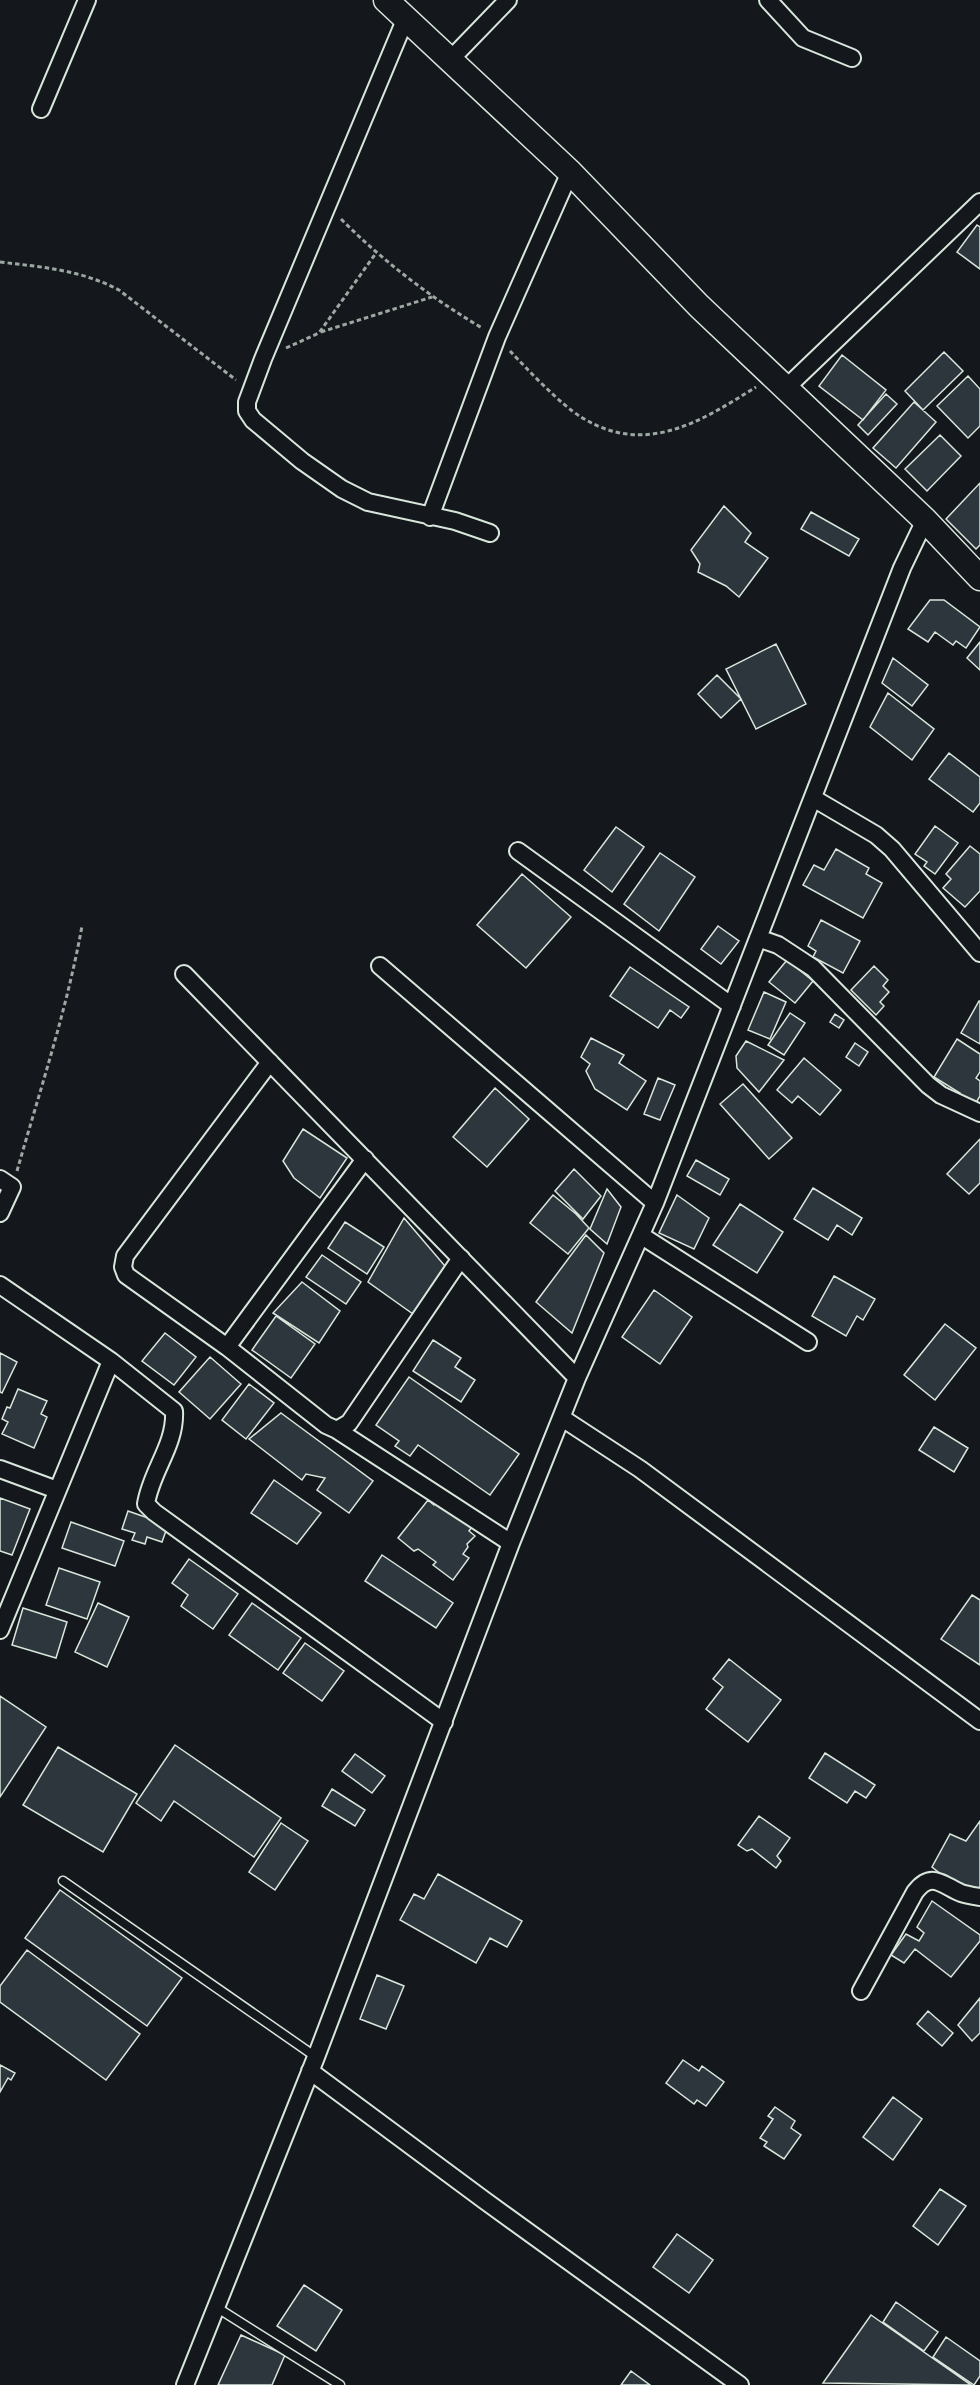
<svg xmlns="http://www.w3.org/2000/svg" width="980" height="2385" viewBox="0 0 980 2385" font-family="'Roboto Serif',serif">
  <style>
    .building { fill: #2c363c; stroke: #d8e6dc; stroke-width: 1.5 }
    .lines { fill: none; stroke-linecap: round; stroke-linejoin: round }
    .lane-casing { stroke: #d8e6dc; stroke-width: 11 }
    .street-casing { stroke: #d8e6dc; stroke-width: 20 }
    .secondary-casing { stroke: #d8e6dc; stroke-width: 27 }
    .path { stroke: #9da8a2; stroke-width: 3; stroke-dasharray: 4.5 3; stroke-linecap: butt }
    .lane { stroke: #14181c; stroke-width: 8 }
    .street { stroke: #14181c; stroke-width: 16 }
    .secondary { stroke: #14181c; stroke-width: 24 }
  </style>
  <rect width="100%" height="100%" fill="#14181c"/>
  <path class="building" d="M977 225 980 227V269L957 252Z
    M944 352 963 371 923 410 905 391Z
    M842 355 886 390 863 420 819 386Z
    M968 376 980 389V426L968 438 937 406Z
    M886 394 897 404 868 435 858 425Z
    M914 402 936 422 896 468 873 448Z
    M940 435 961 456 927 491 905 469Z
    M980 483V545L976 549 946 519Z
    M724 506 751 533 745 542 768 558 739 597 726 586 698 572 700 564 691 550Z
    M811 512 859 539 849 556 801 529Z
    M930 600H944L980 627 966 648 956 641 953 645 935 632 928 642 908 629Z
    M980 642V670L967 658Z
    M776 644 806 704 756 729 726 669Z
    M893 658 928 685 912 706 882 683Z
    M717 675 741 699 721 718 698 694Z
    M888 693 934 729 912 760 870 727Z
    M949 753 980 777V803L973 812 929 779Z
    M935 826 958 843 935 874 924 866 927 862 915 854Z
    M616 827 644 847 612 892 584 870Z
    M970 846 980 854V891L965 907 943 888 951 879 946 874Z
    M836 849 869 868 866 874 882 883 863 918 803 885 814 865 824 870Z
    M660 853 695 877 659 931 624 904Z
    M522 874 571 917 526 968 477 925Z
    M821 920 860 941 843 973 813 957 816 951 808 946Z
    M718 926 739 941 721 964 701 949Z
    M787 960 813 981 795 1003 769 982Z
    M874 966 888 980 883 986 889 992 880 1002 884 1006 876 1015 851 990Z
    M630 967 689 1007 681 1018 670 1010 658 1028 610 996Z
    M764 992 786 1002 770 1039 748 1030Z
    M979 1001H980V1044L961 1033Z
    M790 1013 805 1023 784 1055 768 1045Z
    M835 1014 844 1020 839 1028 830 1022Z
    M591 1038 624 1055 619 1063 646 1081 627 1110 595 1089 586 1071 590 1064 581 1057Z
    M957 1039 980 1054V1072L976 1078 980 1081V1096L973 1108 958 1098 960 1093 934 1077Z
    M746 1041 784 1060 759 1092 737 1068 736 1056Z
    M855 1043 868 1052 859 1066 846 1057Z
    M804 1058 841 1090 820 1115 798 1096 792 1103 777 1090Z
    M658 1078 675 1085 660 1120 644 1114Z
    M743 1084 792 1138 769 1159 720 1104Z
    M495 1088 529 1119 487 1167 453 1137Z
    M303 1129 347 1158 320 1198 294 1178 283 1161Z
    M980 1139V1183L969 1194 947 1174Z
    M696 1160 729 1179 720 1195 687 1176Z
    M574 1169 601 1196 583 1219 555 1191Z
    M813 1188 862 1218 852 1235 837 1225 828 1240 794 1219Z
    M607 1189 621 1207 607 1244 590 1229Z
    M553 1195 576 1214 589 1228 568 1254 530 1223Z
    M677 1195 709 1218 694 1249 659 1233Z
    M740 1204 783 1232 757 1273 713 1245Z
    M404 1218 445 1266 413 1314 368 1282Z
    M345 1222 384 1247 367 1274 328 1248Z
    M586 1235 604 1253 572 1333 536 1302Z
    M322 1255 361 1282 346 1304 306 1277Z
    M834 1276 875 1299 863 1320 857 1316 846 1336 812 1316Z
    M302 1282 340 1311 319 1343 273 1313Z
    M654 1290 692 1317 660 1364 622 1337Z
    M276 1316 315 1344 291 1378 252 1350Z
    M945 1324 976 1348 935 1400 904 1375Z
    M165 1333 196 1357 174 1385 142 1361Z
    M433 1340 461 1358 455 1367 475 1380 461 1402 413 1371Z
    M0 1353 17 1362 2 1393 0 1392Z
    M210 1357 241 1384 210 1419 179 1392Z
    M409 1377 519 1454 490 1495 418 1445 410 1456 395 1446 399 1441 376 1425Z
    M249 1384 274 1403 246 1439 222 1420Z
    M18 1389 47 1401 41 1414 47 1417 34 1448 2 1434 8 1422 2 1419 7 1407 10 1408Z
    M281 1413 373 1481 349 1513 317 1490 325 1478 306 1474 302 1480 249 1439Z
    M934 1427 968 1448 954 1472 919 1450Z
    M274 1480 321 1513 297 1544 251 1513Z
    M0 1498 30 1509 12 1555 0 1551Z
    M428 1500 434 1505 438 1500 472 1527 469 1531 475 1536 467 1544 468 1547 463 1554 469 1558 453 1580 433 1565 436 1562 418 1549 414 1551 398 1538Z
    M128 1511 168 1525 162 1542 147 1537 145 1544 132 1540 135 1533 122 1529Z
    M71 1522 124 1541 115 1566 62 1548Z
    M382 1555 453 1603 436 1628 365 1581Z
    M189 1559 238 1594 213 1629 181 1606 188 1595 172 1583Z
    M59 1568 100 1582 87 1619 46 1605Z
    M972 1595 980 1600V1665L941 1639Z
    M98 1603 129 1617 107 1667 75 1652Z
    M252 1603 301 1638 278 1670 229 1635Z
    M23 1608 67 1622 56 1658 12 1645Z
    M305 1643 344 1671 322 1701 283 1673Z
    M729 1659 781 1700 748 1742 706 1709 723 1687 713 1679Z
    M0 1696 46 1727 0 1797Z
    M175 1745 281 1818 254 1857 174 1801 161 1821 136 1803Z
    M58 1747 137 1794 103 1852 23 1805Z
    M825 1753 875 1785 866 1798 855 1791 847 1803 809 1778Z
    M355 1754 385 1776 372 1793 342 1771Z
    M332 1789 365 1810 355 1826 322 1806Z
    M759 1816 790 1838 777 1856 781 1861 776 1868 752 1849 747 1851 738 1845Z
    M980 1821V1892L952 1883 932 1867 950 1834 966 1841Z
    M281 1823 308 1841 275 1890 249 1872Z
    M438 1874 522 1921 507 1947 490 1938 476 1963 400 1920 414 1894 424 1899Z
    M60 1890 182 1978 147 2026 25 1938Z
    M932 1901 980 1935V1941L951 1977 915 1949 904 1963 891 1955 906 1934 919 1941 924 1933 917 1927Z
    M27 1950 140 2034 106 2080 0 2002V1986Z
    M377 1975 404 1986 386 2029 360 2019Z
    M980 1998V2033L972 2041 958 2025Z
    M928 2011 953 2033 942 2046 917 2024Z
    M683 2060 699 2071 702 2066 724 2082 706 2106 697 2100 694 2104 666 2083Z
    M0 2065 15 2073 11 2080 8 2078 0 2092Z
    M893 2097 922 2119 893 2160 863 2137Z
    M775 2107 795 2121 791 2128 801 2135 784 2159 764 2146 767 2142 760 2138 773 2119 768 2116Z
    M940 2189 966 2206 938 2245 913 2226Z
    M677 2234 713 2260 689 2293 653 2267Z
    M304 2285 342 2310 316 2351 277 2326Z
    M896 2302 938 2332 924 2351 883 2322Z
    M871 2315 971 2385 823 2383Z
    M241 2335 285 2355 272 2385H218Z
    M946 2337 980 2361V2376L974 2385 933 2357Z
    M631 2371 650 2385H621Z"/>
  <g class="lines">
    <g class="lane-casing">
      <path id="lane" d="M63 1881 316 2057
        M216 2307 340 2385"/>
    </g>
    <g class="street-casing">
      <path id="street" d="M768 0 803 38 852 58
        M405 20 263 359 247 402V411L253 420 302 461 342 489 368 502 455 521 490 533
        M449 61 508 0
        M41 109 87 0
        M786 388 980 202
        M430 517 497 337 570 172
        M813 798 876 835 892 849 980 953
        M518 851 732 1006
        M758 938 778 945 813 968 928 1085 941 1095 980 1113
        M380 966 655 1203
        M184 974 577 1378
        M270 1062 125 1256 123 1267 126 1275 227 1347 326 1425 337 1430 349 1423 461 1258
        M0 1179 12 1187 0 1213
        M642 1236 808 1342
        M0 1285 111 1361 174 1411C176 1445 151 1471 146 1504L154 1512 444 1722
        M227 1347 365 1159
        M562 1418 640 1469 980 1721
        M337 1430 511 1543
        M0 1469 57 1490
        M0 1630 111 1361
        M861 1991 915 1892C931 1871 941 1884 961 1893 967 1895 974 1896 980 1897
        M310 2071 484 2200 740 2385
        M185 2385 316 2057 511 1543 577 1378 655 1203 902 568 925 520"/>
    </g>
    <g class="secondary-casing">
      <path id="secondary" d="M386 0 570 172 699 306 925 520 980 578"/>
    </g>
    <path class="path" d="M341 219C384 262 430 297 482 328
      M0 262C42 267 81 270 119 290L236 380
      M321 332 432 297
      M286 348 319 333 376 253
      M510 351C528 370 560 404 581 417 645 457 700 422 756 387
      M17 1171C40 1090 67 1009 82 926"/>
    <use href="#lane" class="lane"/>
    <use href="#street" class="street"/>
    <use href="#secondary" class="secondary"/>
  </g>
</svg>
